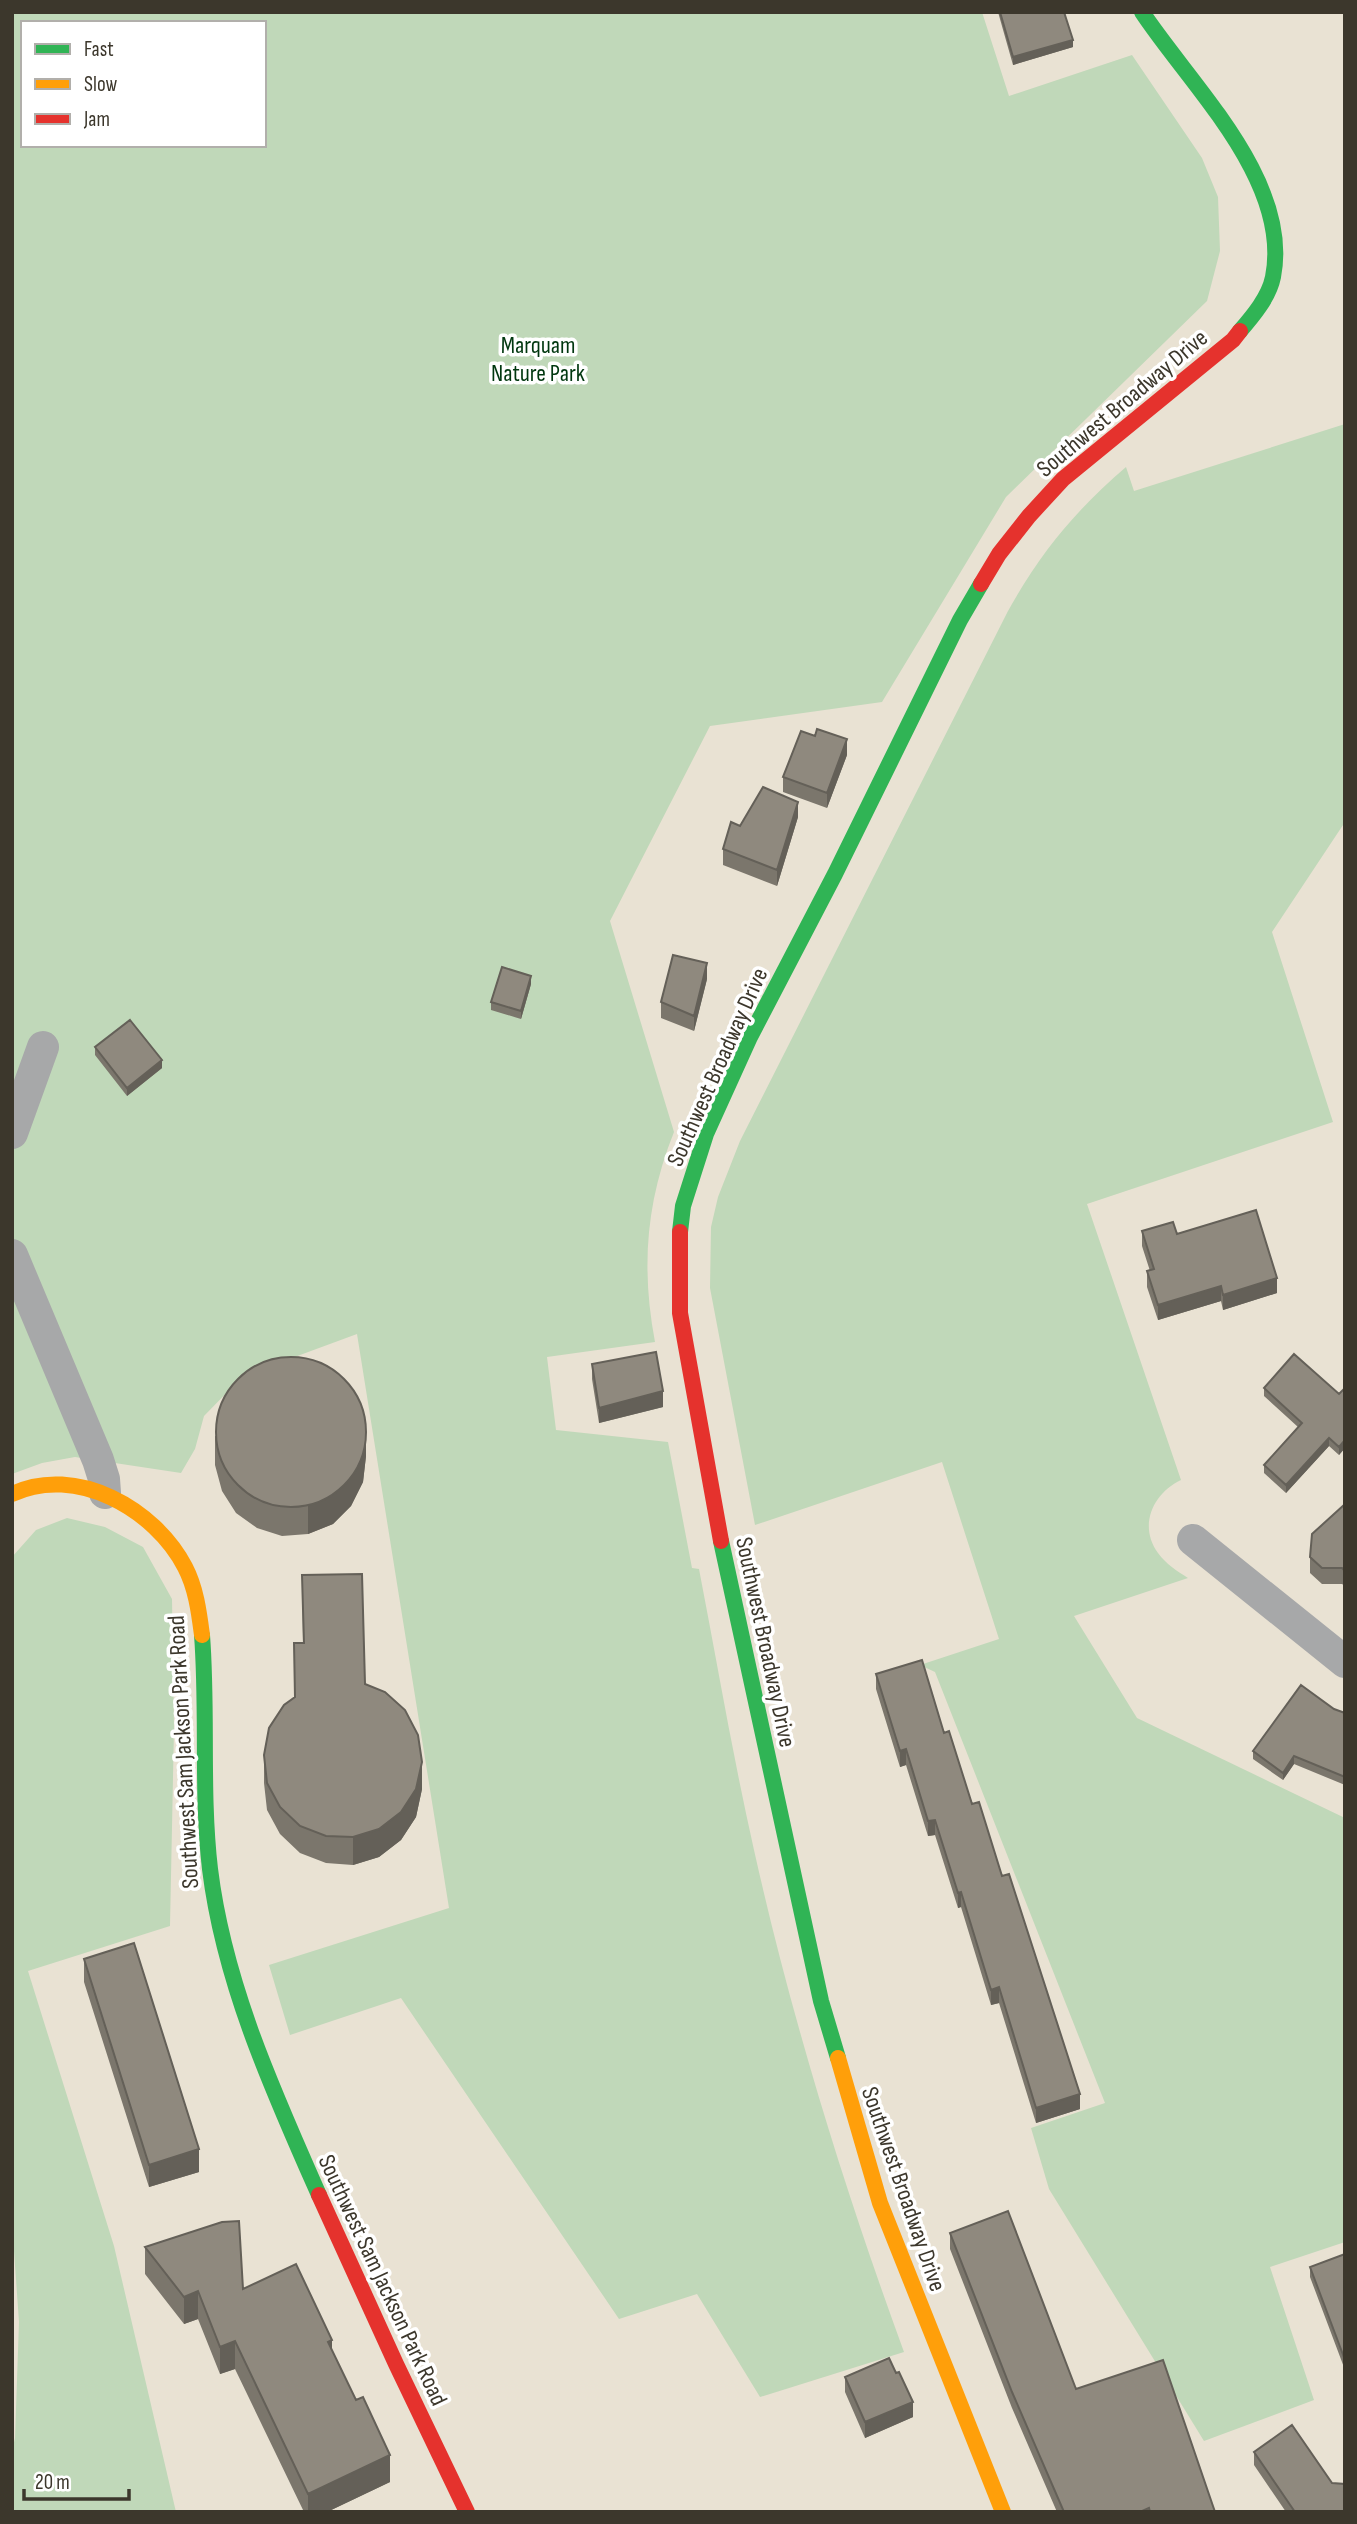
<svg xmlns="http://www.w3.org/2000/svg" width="1357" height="2524" viewBox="0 0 1357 2524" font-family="'Sofia Sans Condensed',sans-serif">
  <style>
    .green { fill: #c0d8b9; fill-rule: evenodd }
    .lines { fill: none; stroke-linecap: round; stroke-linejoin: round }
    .street { stroke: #a7a8a9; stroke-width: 32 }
    .fast { stroke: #30b455; stroke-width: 16 }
    .slow { stroke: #ff9f0a; stroke-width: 16 }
    .jam { stroke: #e5322d; stroke-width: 16 }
    .wall { fill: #7b766c }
    .shaded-wall { fill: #646058 }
    .building { fill: #8f897e; stroke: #646058; stroke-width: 2 }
    .labels { text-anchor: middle; stroke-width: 7; stroke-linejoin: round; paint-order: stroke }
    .park-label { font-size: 24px; fill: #00370f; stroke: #fff }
    .street-label { font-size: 24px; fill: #3c372c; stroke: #fff }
  </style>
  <rect width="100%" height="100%" fill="#e9e2d3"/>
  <path class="green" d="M12 12H982L1009 96 1132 55 1202 158 1218 197 1220 251 1207 301 1006 497 882 702 710 726 610 921 674 1132C646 1202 641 1268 655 1342L547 1357 556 1430 668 1442 692 1568 699 1569C717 1662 733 1757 754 1850 792 2020 844 2188 904 2352L760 2397 697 2294 619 2319 401 1998 290 2035 269 1965 449 1908 357 1334 243 1376 204 1416 195 1449 181 1473 75 1457 42 1463 12 1474ZM23 23H264V145H23Z
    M1345 424V822L1272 932 1333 1122 1087 1204 1181 1480C1153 1493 1138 1526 1158 1553 1166 1564 1177 1571 1188 1578L1074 1616 1137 1718 1345 1818V2242L1270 2267 1314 2400 1204 2441 1049 2189 1031 2128 1105 2103 935 1672 920 1665 999 1639 942 1462 755 1525 710 1288 711 1227 718 1197 740 1141 1008 611C1041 552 1074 512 1126 467L1134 491Z
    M67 1518 105 1527 143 1547 172 1599 174 1728 170 1926 28 1971 114 2246 176 2512H12V2451L15 2438 19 2322 12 2223V1557L36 1530Z"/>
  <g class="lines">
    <path class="street" d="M12 1133 43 1047
      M12 1255 98 1460 104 1479 105 1493
      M1193 1540 1345 1662"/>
    <path class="fast" d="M1142 12C1191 86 1292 181 1273 277 1269 297 1253 316 1240 331
      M680 1232 683 1206 706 1134 750 1037 835 874 960 620 981 584
      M721 1541 821 2001 838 2058
      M202 1635C208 1713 201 1791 210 1869 224 1983 273 2091 319 2195"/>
    <path class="slow" d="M12 1494C76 1464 155 1509 185 1567 196 1588 199 1612 202 1635
      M838 2058 880 2203 1003 2512"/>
    <path class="jam" d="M981 584 999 554 1029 516 1063 479 1233 340 1240 331
      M680 1232V1313L721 1541
      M319 2195 396 2364 467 2512"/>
  </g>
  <path class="wall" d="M998 12H1064L1073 47 1013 65Z
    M847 755 827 808 783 792V777Z
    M798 817 777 886 723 865V849L740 826Z
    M707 979 694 1031 661 1018V1002Z
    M531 984 521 1019 491 1010V1002Z
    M95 1047 162 1068 127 1096 95 1055Z
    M1142 1231 1177 1234 1277 1293 1223 1310 1221 1301 1158 1320 1147 1287V1271H1150L1142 1246Z
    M592 1364 663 1407 599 1423 592 1379Z
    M1264 1388 1339 1394 1345 1388V1448L1339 1455 1329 1446 1286 1493 1264 1473V1465L1298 1427 1264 1396Z
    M215 1436 366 1456 363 1482 351 1506 333 1524 308 1534 282 1536 257 1528 236 1513 222 1491 215 1465Z
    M1345 1504V1586L1342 1584H1322L1310 1573V1557Z
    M302 1575 365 1684 422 1789 416 1817 401 1840 379 1857 353 1865 326 1863 300 1853 280 1834 267 1810 264 1783V1755L295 1697 294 1643H303Z
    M876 1674 944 1733 1002 1876 1080 2109 1036 2123 999 2003 991 2005 961 1907 958 1908 935 1835 928 1836 906 1765 900 1767 876 1689Z
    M1334 1709 1345 1713V1785L1294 1764 1283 1780 1253 1759V1751Z
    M84 1959 199 2172 149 2187 84 1982Z
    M950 2233 1076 2389 1215 2512H1057L1012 2408 950 2249Z
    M145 2247 243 2289 332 2351 390 2482 327 2512H304L235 2369 220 2374 198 2319 184 2324 145 2274Z
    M1345 2254V2370L1310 2277V2267Z
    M845 2377 913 2417 865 2438 845 2392Z
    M1254 2452 1332 2483 1345 2512H1286L1254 2465Z"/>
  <path class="shaded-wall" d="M1073 40V47L1013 65V57Z
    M847 739V755L827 808V793Z
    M798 802V817L777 886V870Z
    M707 963V979L694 1031V1016Z
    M531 976V984L521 1019V1011Z
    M162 1060V1068L127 1096V1088Z
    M1277 1278V1293L1223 1310V1295Z
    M1221 1286V1301L1158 1320V1305Z
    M663 1391V1407L599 1423V1408Z
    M366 1427V1456L363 1482 351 1506 333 1524 308 1534V1506Z
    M1329 1438V1446L1286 1493V1485Z
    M1345 1440V1448L1339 1455V1447Z
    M906 1749V1765L900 1767V1751Z
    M1294 1756V1764L1283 1780V1773Z
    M422 1762V1789L416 1817 401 1840 379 1857 353 1865V1837Z
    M935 1820V1835L928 1836V1821Z
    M961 1892V1907L958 1908V1893Z
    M999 1987V2003L991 2005V1990Z
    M1080 2094V2109L1036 2123V2108Z
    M199 2149V2172L149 2187V2165Z
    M198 2291V2319L184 2324V2297Z
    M332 2340V2367L328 2342Z
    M235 2341V2369L220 2374V2347Z
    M913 2402V2417L865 2438V2422Z
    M390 2455V2482L327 2512H308V2494Z"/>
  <path class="building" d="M1000 12H1064L1073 40 1013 57Z
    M817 729 847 739 827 793 783 777 801 731 815 736Z
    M763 787 798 802 777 870 723 849 731 822 740 826Z
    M673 955 707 963 694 1016 661 1002Z
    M502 967 531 976 521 1011 491 1002Z
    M130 1020 162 1060 127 1088 95 1047Z
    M1256 1210 1277 1278 1223 1295 1221 1286 1158 1305 1147 1271 1154 1269 1142 1231 1173 1222 1177 1234Z
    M656 1352 663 1391 599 1408 592 1364Z
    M1294 1354 1339 1394 1345 1388V1440L1339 1447 1329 1438 1286 1485 1264 1465 1302 1423 1264 1388Z
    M216 1432a75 75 0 1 1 150 0a75 75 0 1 1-150 0Z
    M1345 1504V1571L1342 1568H1322L1310 1557 1312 1534Z
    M362 1574 365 1684 385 1692 405 1710 418 1735 422 1762 416 1789 401 1812 379 1829 353 1837 326 1836 300 1826 280 1807 267 1783 264 1755 269 1728 284 1705 295 1697 294 1643H304L302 1575Z
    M922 1660 944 1733 949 1731 972 1804 979 1802 1002 1876 1009 1874 1080 2094 1036 2108 999 1987 991 1990 961 1892 958 1893 935 1820 928 1821 906 1749 900 1751 876 1674Z
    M1301 1685 1334 1709 1345 1713V1777L1294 1756 1283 1773 1253 1751Z
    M134 1943 199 2149 149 2165 84 1959Z
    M1008 2211 1076 2389 1163 2360 1215 2512H1150L1149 2508 1140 2512H1064L1012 2392 950 2233Z
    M239 2221 243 2289 296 2264 332 2340 328 2342 356 2400 363 2397 390 2455 308 2494 235 2341 220 2347 198 2291 184 2297 145 2247 222 2222Z
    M1345 2254V2360L1310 2267Z
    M889 2358 896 2373 899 2372 913 2402 865 2422 845 2377Z
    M1292 2425 1332 2483 1345 2484V2512H1295L1254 2452Z"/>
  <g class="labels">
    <g class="park-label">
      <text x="538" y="353">Marquam<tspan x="538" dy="28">Nature Park</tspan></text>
    </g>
    <g class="street-label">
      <text transform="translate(1122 403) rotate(-40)" y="8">Southwest Broadway Drive</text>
      <text transform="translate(717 1067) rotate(-66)" y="8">Southwest Broadway Drive</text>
      <text transform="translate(766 1642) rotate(78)" y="8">Southwest Broadway Drive</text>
      <text transform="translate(183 1752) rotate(-93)" y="8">Southwest Sam Jackson Park Road</text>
      <text transform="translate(904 2189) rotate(71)" y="8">Southwest Broadway Drive</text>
      <text transform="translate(383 2280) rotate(65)" y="8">Southwest Sam Jackson Park Road</text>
    </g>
  </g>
  <rect width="1357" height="2524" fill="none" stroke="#3c372c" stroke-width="28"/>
  <rect x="21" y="21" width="245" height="126" fill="#ffffff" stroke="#b1afab" stroke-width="2"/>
  <rect x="35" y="44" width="35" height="10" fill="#30b455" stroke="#b1afab" stroke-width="2"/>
  <text x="84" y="56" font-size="21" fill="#3c372c">Fast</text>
  <rect x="35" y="79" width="35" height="10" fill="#ff9f0a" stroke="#b1afab" stroke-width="2"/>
  <text x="84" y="91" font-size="21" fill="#3c372c">Slow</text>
  <rect x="35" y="114" width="35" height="10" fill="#e5322d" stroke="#b1afab" stroke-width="2"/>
  <text x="84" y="126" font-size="21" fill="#3c372c">Jam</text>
  <path d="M24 2489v10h105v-10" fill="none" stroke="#3c372c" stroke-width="3.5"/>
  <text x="35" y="2489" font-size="21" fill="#3c372c" stroke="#ffffff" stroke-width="5" paint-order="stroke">20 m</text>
</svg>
